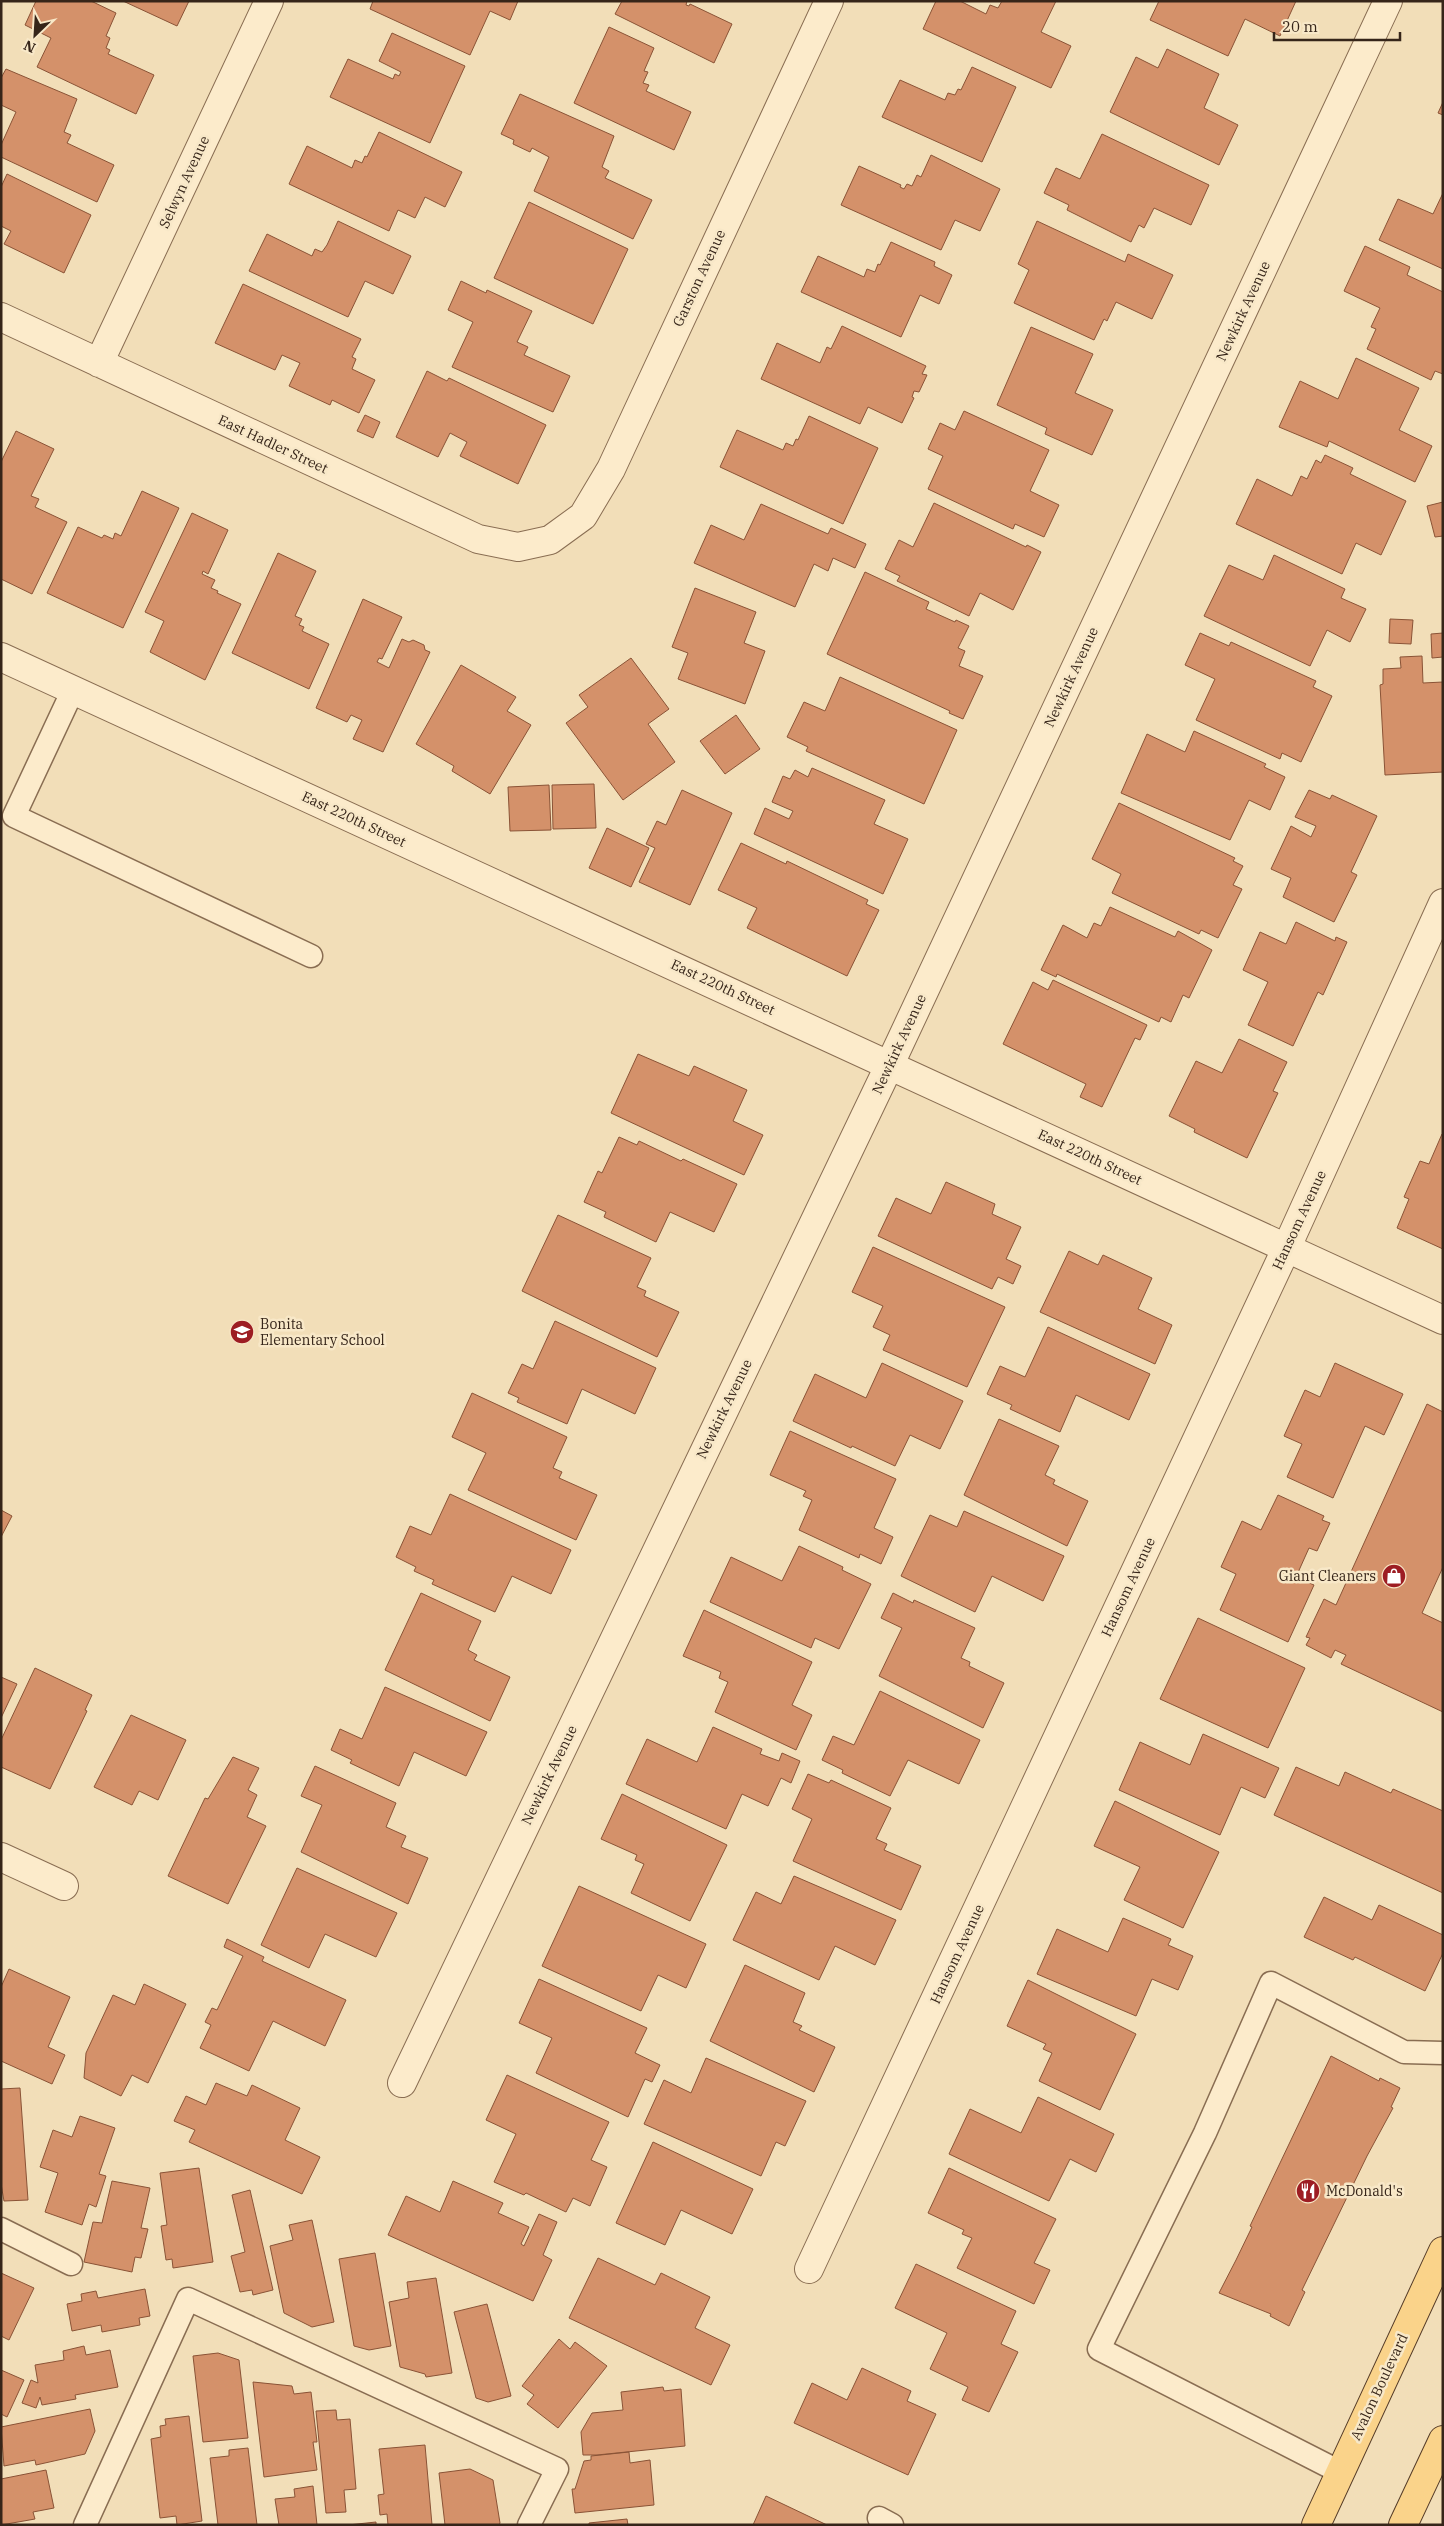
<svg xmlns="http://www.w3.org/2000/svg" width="1444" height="2526" viewBox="0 0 1444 2526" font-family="'IBM Plex Serif',serif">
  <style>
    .building { fill: #d4916a; stroke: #8a5336 }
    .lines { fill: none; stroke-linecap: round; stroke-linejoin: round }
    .service-casing { stroke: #896d52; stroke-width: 25 }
    .minor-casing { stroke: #896d52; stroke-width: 30 }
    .tertiary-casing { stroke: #896d52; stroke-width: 30 }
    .primary-casing { stroke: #553b27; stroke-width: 30 }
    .service { stroke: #fcebcb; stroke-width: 22 }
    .minor { stroke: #fcebcb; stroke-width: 28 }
    .tertiary { stroke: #fcebcb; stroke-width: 28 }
    .primary { stroke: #fad38a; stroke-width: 28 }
    .labels { text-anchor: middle; stroke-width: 5; stroke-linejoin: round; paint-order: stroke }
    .street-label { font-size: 14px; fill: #362519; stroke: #f8e8c8 }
    .poi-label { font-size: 14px; fill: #362519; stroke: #f8e8c8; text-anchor: start }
  </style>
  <rect width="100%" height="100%" fill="#f2deb8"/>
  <path class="building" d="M36 1H91L116 13 106 36 110 38 106 48 110 50 108 54 154 75 136 114 37 67 51 38 25 25Z
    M123 1H189L177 26Z
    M373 1H518L510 20 490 11 470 55 370 9Z
    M622 1H687L686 5 689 6 690 4 732 24 714 63 615 14Z
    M936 1H960L986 14 990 5 998 8 1002 1H1056L1041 32 1071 46 1051 88 923 29Z
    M1159 1H1296L1280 36 1245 19 1228 56 1150 20Z
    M609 27 654 48 644 71 648 72 643 83 649 85 646 91 691 112 674 150 574 103Z
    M392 33 465 66 430 143 330 97 348 59 393 79 395 74 399 76 401 72 379 61Z
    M1167 49 1219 74 1204 108 1238 125 1219 165 1110 112 1136 57 1158 68Z
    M972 67 1016 87 982 162 882 117 900 80 945 100 948 93 955 95 958 89 961 90Z
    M6 69 77 99 64 132 71 135 67 143 114 165 97 202 1 157V145L16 112 1 105V78Z
    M520 94 614 136 602 167 609 171 605 178 652 200 633 239 534 191 549 157 532 148 530 152 513 144 514 140 501 134Z
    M1443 102V115L1438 113Z
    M379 132 462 172 445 207 425 197 415 218 398 210 389 231 289 184 307 146 352 168 355 160 362 163 365 156 367 157Z
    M1102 134 1209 185 1191 225 1154 208 1144 228 1139 225 1131 242 1067 210 1069 205 1044 193 1056 168 1080 179Z
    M931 155 1000 189 980 231 955 220 941 250 841 205 859 166 901 185 900 187 904 189 907 184 912 186 917 175 921 177Z
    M7 174 91 215 64 273 4 244 11 231 1 226V187Z
    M1443 193V269L1379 240 1398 199 1433 214Z
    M529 202 628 249 593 324 494 278Z
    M338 221 411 256 393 294 365 281 348 317 249 271 267 234 312 256 315 249 322 252 327 245Z
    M1037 221 1125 262 1128 254 1173 275 1152 319 1116 302 1107 321 1104 319 1094 340 1014 303 1029 270 1018 264Z
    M891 242 935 262 934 266 952 275 939 304 920 295 901 337 801 292 818 256 864 277 867 269 875 272 878 264 880 265Z
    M1365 246 1410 267 1407 275 1443 292V374L1435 371 1431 380 1367 349 1376 329 1371 327 1380 308 1344 291Z
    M461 281 486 293 487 290 532 311 517 342 528 347 524 355 570 376 553 412 452 367 473 322 448 310Z
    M243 284 361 339 352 357 356 359 352 369 375 380 359 413 332 400 330 405 289 386 300 363 282 355 275 370 215 343Z
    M842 326 926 366 922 374 927 375 919 392 914 391 912 397 914 398 902 423 868 407 860 424 761 379 777 343 820 363 827 347 831 349Z
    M1031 327 1093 354 1075 393 1113 410 1092 455 1045 434 1047 428 997 405Z
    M1356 358 1419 388 1399 430 1432 446 1415 482 1329 441 1327 447 1279 427 1300 381 1338 399Z
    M427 371 447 381 449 378 546 425 518 484 460 456 467 442 450 433 438 457 396 437Z
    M964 411 1049 450 1030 491 1059 505 1044 537 1015 524 1013 529 928 489 943 456 928 449 940 423 955 430Z
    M365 415 380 422 373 438 357 431Z
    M809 416 878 448 843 524 720 467 737 430 783 450 786 443 793 446 796 439 798 440Z
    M16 431 54 449 31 496 39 499 35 507 67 522 32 594 1 579V462Z
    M1325 455 1353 468 1350 474 1406 501 1381 555 1356 543 1342 574 1236 524 1257 479 1292 496 1301 476 1307 479 1316 460 1321 463Z
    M142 491 179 508 123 628 47 593 78 527 102 538 104 535 113 539 115 533 121 536Z
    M1443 502V536L1435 537 1427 506Z
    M934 503 1026 547 1027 545 1041 552 1013 610 980 593 969 616 897 581 900 576 885 569 899 540 913 547Z
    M761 504 828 534 831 528 866 544 855 568 833 558 828 571 814 564 795 607 694 563 711 525 744 540Z
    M192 513 228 530 208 574 203 571 202 574 215 580 211 588 218 591 217 593 241 604 205 680 150 652 164 621 145 612Z
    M278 553 316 571 295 616 302 619 299 625 304 627 302 631 329 644 309 689 232 653Z
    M1274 555 1345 589 1341 598 1366 609 1350 642 1327 630 1310 666 1204 616 1229 565 1263 580Z
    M865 572 929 602 926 609 955 622 956 620 969 626 958 648 965 651 959 666 983 676 963 719 949 713 950 711 827 654Z
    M695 588 756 612 744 643 765 651 745 704 678 679 688 653 672 647Z
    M363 599 402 617 382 659 379 658 377 662 389 668 402 639 409 642 413 640 424 645 425 650 430 652 383 752 353 739 362 720 351 715 347 722 316 708Z
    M1390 619 1413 620 1411 644 1389 643Z
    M1200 633 1229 646 1231 642 1316 681 1313 687 1332 696 1301 762 1282 753 1280 759 1196 720 1215 679 1185 665Z
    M1443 633V657L1432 658 1431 634Z
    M1422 656 1423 683 1443 682V772L1385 775 1380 685 1383 684V669L1401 668 1400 657Z
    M631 658 669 709 648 724 675 762 623 800 566 723 588 707 579 695Z
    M461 665 516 697 507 711 531 725 490 794 452 771 454 766 416 744Z
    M840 677 957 730 924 804 806 751 808 747 787 737 804 702 825 711Z
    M736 715 760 749 725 774 700 741Z
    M1194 731 1266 764 1264 767 1285 777 1270 810 1249 800 1230 840 1121 793 1147 734 1185 752Z
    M812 768 885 800 874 824 908 839 883 894 754 834 765 808 789 819 793 811 772 802 783 776 790 779 795 770 808 777Z
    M594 784 596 828 553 829 552 785Z
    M549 785 551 830 510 831 508 787Z
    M682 790 732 813 690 905 639 882 655 848 646 844 657 821 666 825Z
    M1309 790 1330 799 1332 795 1377 816 1351 872 1357 875 1334 922 1283 897 1291 878 1271 869 1291 826 1311 837 1316 826 1295 817Z
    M1119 803 1235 858 1233 861 1243 866 1233 885 1242 889 1218 938 1201 930 1199 934 1112 893 1121 874 1092 859Z
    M607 828 649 848 631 887 589 868Z
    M741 843 786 864 787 861 868 900 866 904 879 910 847 976 747 928 757 908 718 890Z
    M1110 907 1175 937 1178 931 1212 950 1189 998 1183 995 1171 1022 1161 1017 1159 1022 1057 974 1056 977 1041 970 1063 925 1087 938 1094 923 1101 926Z
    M1296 922 1335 941 1336 937 1347 942 1323 995 1318 992 1293 1046 1248 1025 1268 982 1243 970 1260 932 1286 944Z
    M1053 980 1147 1025 1140 1040 1135 1038 1102 1107 1080 1097 1086 1084 1003 1044 1033 982 1048 990Z
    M1239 1039 1287 1062 1273 1091 1278 1093 1247 1158 1194 1132 1195 1129 1169 1116 1196 1061 1222 1073Z
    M638 1054 689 1076 694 1066 747 1090 733 1121 763 1135 744 1175 611 1113Z
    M1442 1134H1443V1249L1397 1228 1409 1199 1404 1197 1420 1161 1429 1164Z
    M619 1137 637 1145 639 1141 681 1161 683 1159 737 1184 714 1232 670 1212 656 1242 604 1217 606 1212 584 1202 598 1171 602 1173Z
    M946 1182 995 1204 992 1214 1021 1227 1006 1259 1021 1266 1013 1284 998 1277 992 1289 878 1236 896 1198 931 1214Z
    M558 1215 651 1258 637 1287 646 1291 644 1296 679 1312 657 1357 522 1291Z
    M873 1247 1005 1307 967 1387 883 1350 890 1335 873 1327 883 1306 852 1292Z
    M1069 1251 1098 1265 1103 1255 1152 1278 1138 1309 1172 1325 1155 1364 1040 1312Z
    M555 1321 656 1368 635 1414 582 1389 567 1424 517 1402 519 1398 508 1393 522 1364 533 1369Z
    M1048 1327 1150 1374 1129 1420 1076 1395 1060 1432 1010 1409 1012 1405 987 1394 1000 1366 1025 1377Z
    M882 1363 963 1401 940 1449 910 1435 895 1466 852 1446 851 1448 793 1421 815 1374 866 1398Z
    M1335 1363 1403 1394 1384 1435 1365 1426 1333 1498 1287 1477 1302 1444 1284 1436 1305 1390 1320 1397Z
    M472 1393 567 1437 553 1468 562 1472 559 1478 597 1495 576 1540 468 1490 486 1453 452 1437Z
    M1427 1404 1443 1412V1567L1422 1613 1443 1623V1712L1341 1664 1346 1655 1335 1650 1331 1658 1306 1645 1310 1638 1306 1637 1324 1599 1336 1605Z
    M999 1419 1059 1446 1045 1475 1055 1480 1053 1484 1088 1501 1067 1546 964 1495Z
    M790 1431 896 1479 874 1528 893 1537 881 1564 860 1554 859 1558 799 1530 812 1500 803 1496 806 1491 770 1475Z
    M450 1494 571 1550 551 1594 512 1576 495 1612 432 1584 434 1580 414 1571 416 1567 396 1557 410 1526 431 1535Z
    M1278 1495 1324 1516 1322 1520 1330 1523 1317 1551 1309 1548 1296 1577 1314 1585 1288 1642 1220 1610 1236 1574 1221 1567 1242 1521 1261 1530Z
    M1 1510 12 1516 1 1537Z
    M964 1511 1064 1556 1043 1601 992 1576 975 1612 901 1576 930 1515 957 1527Z
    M799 1546 843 1567 842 1570 871 1584 839 1649 815 1638 811 1648 710 1602 731 1557 782 1581Z
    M421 1593 481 1621 468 1650 477 1655 474 1660 510 1677 490 1721 385 1670Z
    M893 1593 913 1603 914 1600 975 1628 961 1658 970 1662 969 1666 1004 1683 983 1728 879 1676 902 1628 881 1618Z
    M704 1610 812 1662 792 1705 812 1715 796 1750 715 1712 728 1682 719 1678 721 1672 683 1656Z
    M1198 1618 1305 1668 1268 1748 1160 1699Z
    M35 1668 92 1695 85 1710 87 1711 50 1789 1 1767V1740Z
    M1 1677 17 1684 1 1718Z
    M385 1687 487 1732 466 1776 414 1752 399 1786 350 1763 352 1760 331 1750 340 1729 362 1739Z
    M880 1691 980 1740 959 1784 908 1760 890 1796 842 1773 843 1770 822 1760 833 1736 854 1745Z
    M131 1715 186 1740 158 1800 139 1791 132 1805 94 1787Z
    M713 1727 762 1749 760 1754 779 1761 782 1753 800 1761 791 1783 781 1778 768 1806 742 1794 726 1829 626 1784 647 1739 697 1762Z
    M1203 1734 1279 1768 1265 1798 1241 1787 1220 1835 1119 1790 1140 1742 1190 1765Z
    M233 1757 259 1768 248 1790 257 1795 247 1817 266 1826 228 1904 168 1876 205 1798 208 1799Z
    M315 1766 396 1803 386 1827 406 1836 401 1847 428 1858 408 1904 301 1852 322 1805 301 1796Z
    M1296 1767 1339 1786 1345 1772 1391 1793 1393 1789 1443 1811V1893L1274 1815Z
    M808 1774 829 1783 831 1780 891 1808 876 1839 887 1844 884 1850 921 1866 901 1910 793 1861 812 1819 792 1809Z
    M622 1794 727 1845 690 1921 631 1893 644 1864 635 1860 637 1855 601 1839Z
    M1115 1801 1219 1852 1183 1928 1124 1900 1140 1867 1094 1846Z
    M297 1868 397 1913 376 1957 325 1934 309 1968 261 1945Z
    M794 1876 896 1920 875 1965 835 1946 819 1980 733 1940 756 1892 781 1904Z
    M579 1886 706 1944 686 1988 658 1975 641 2011 542 1966Z
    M1324 1897 1372 1920 1379 1905 1443 1935V1953L1425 1991 1355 1957 1353 1960 1304 1937Z
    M1123 1918 1171 1939 1168 1945 1193 1956 1178 1990 1152 1979 1136 2016 1037 1974 1057 1929 1108 1952Z
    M227 1939 264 1957 262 1961 346 2000 325 2046 273 2021 249 2071 200 2048 211 2025 205 2022 212 2008 217 2010 243 1956 224 1947Z
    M745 1965 805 1993 793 2022 802 2026 799 2030 835 2047 814 2092 710 2041Z
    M9 1969 70 1997 48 2047 65 2055 52 2084 1 2061V1987Z
    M539 1979 647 2028 635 2053 660 2065 652 2082 645 2079 628 2117 536 2073 552 2038 519 2023Z
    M1028 1980 1136 2034 1100 2110 1039 2081 1052 2053 1043 2049 1046 2044 1007 2026Z
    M144 1984 186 2004 148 2083 132 2075 121 2096 84 2078 86 2053 113 1995 135 2005Z
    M1331 2056 1379 2081 1380 2078 1400 2088 1391 2107 1393 2108 1367 2156 1302 2290 1305 2292 1289 2326 1270 2316 1271 2314 1219 2293 1236 2260 1252 2227 1250 2226Z
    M706 2058 806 2101 785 2146 776 2142 761 2176 644 2124 664 2080 691 2093Z
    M507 2075 609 2122 591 2160 607 2167 590 2206 573 2198 566 2212 526 2193 524 2195 494 2182 516 2134 486 2120Z
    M216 2083 247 2096 252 2085 300 2108 285 2140 320 2157 302 2194 189 2142 195 2130 174 2121 186 2096 206 2105Z
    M20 2088 28 2200 4 2201 1 2184V2089Z
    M1038 2097 1114 2134 1096 2172 1070 2159 1049 2201 949 2154 970 2109 1021 2133Z
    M80 2116 115 2128 99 2174 106 2176 96 2207 89 2204 82 2225 45 2212 58 2173 40 2167 53 2130 72 2137Z
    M653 2142 753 2189 732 2234 681 2210 665 2245 616 2223Z
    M199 2168 213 2262 173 2268 172 2259 166 2260 161 2226 167 2225 160 2173Z
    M949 2168 1056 2219 1034 2263 1050 2270 1034 2304 957 2268 972 2238 962 2234 964 2230 928 2213Z
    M112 2181 150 2188 141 2228 148 2229 141 2258 135 2257 132 2272 84 2262 93 2222 102 2223Z
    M453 2181 503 2203 498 2213 529 2227 521 2244 524 2246 539 2214 557 2222 543 2255 552 2260 533 2301 388 2235 406 2196 440 2212Z
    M250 2190 273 2290 253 2295 252 2290 240 2292 231 2256 245 2252 232 2195Z
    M312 2220 334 2322 312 2327 284 2313 270 2246 293 2240 289 2225Z
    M375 2253 391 2346 369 2350 354 2346 339 2259Z
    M598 2258 655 2285 661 2273 710 2297 695 2328 730 2345 711 2385 569 2318Z
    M916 2264 1016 2311 1001 2344 1018 2352 989 2412 962 2400 968 2387 930 2369 947 2333 895 2308Z
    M1 2273 34 2288 9 2340 1 2336Z
    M436 2278 452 2373 426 2377 425 2374 400 2367 389 2302 409 2298 407 2282Z
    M145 2289 150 2316 139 2318 140 2325 102 2332 101 2325 72 2331 67 2304 82 2301 81 2294 96 2291 98 2298Z
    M487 2304 511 2396 488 2402 476 2398 454 2312Z
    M559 2339 570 2349 575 2342 607 2366 558 2428 527 2404 534 2395 522 2386Z
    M84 2346 86 2355 110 2350 118 2387 75 2395 76 2399 42 2405 40 2397 36 2408 22 2403 31 2380 38 2383 35 2365 64 2360 63 2351Z
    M218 2353 239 2360 248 2438 203 2442 193 2356Z
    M862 2368 911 2391 907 2401 936 2414 908 2475 794 2423 812 2383 847 2400Z
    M1 2370 24 2380 7 2417 1 2414Z
    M253 2382 292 2386 294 2394 311 2392 317 2442H313L317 2470 264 2477Z
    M663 2387 664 2391 681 2389 685 2446 597 2455H583L581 2432 592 2413 623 2410 621 2392Z
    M90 2409 95 2431 85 2454 36 2465 35 2460 4 2466 1 2427Z
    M336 2410 337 2420 350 2419 356 2489 344 2490 346 2512 326 2513 316 2411Z
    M189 2416 202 2521 177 2525 176 2516 160 2518 151 2439 161 2437 160 2426 166 2425 165 2419Z
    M425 2445 432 2525H388L387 2514 380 2515 378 2495 384 2494 379 2449Z
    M248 2448 257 2525H218L210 2458 229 2456V2450Z
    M629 2452 630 2463 650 2460 654 2505 575 2513 572 2489H575L584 2461 591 2460V2456Z
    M470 2469 493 2480 500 2523 499 2525H445L439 2473Z
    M46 2470 54 2508 33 2512 35 2519 1 2525V2479Z
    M313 2486 317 2525H279L275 2499 295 2497 294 2489Z
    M766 2496 827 2525H753Z
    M627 2519 628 2525H589V2523Z
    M376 2522V2525H348Z"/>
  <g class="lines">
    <g class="service-casing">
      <path id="service" d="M73 690 14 816 311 956
        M1 2229 71 2264
        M1340 2472 1099 2349 1205 2133 1271 1983 1404 2052 1443 2053
        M879 2518 892 2525
        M85 2525 188 2299 557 2469 529 2525"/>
    </g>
    <g class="minor-casing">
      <path id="minor" d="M1 317 478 539 518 547 550 540 583 516 611 469 829 1
        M99 363 269 1
        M1 1857 64 1886
        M402 2083 890 1064 1388 1
        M809 2269 1286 1249 1443 903"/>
    </g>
    <g class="tertiary-casing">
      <path id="tertiary" d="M1 657 1443 1320"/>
    </g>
    <g class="primary-casing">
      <path id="primary" d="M1316 2525 1443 2251
        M1403 2525 1443 2440"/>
    </g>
    <use href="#service" class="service"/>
    <use href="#minor" class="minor"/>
    <use href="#tertiary" class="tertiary"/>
    <use href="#primary" class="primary"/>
  </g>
  <defs>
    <g id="school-disc" transform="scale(1.25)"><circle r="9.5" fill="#9d1d23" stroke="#f8e8c8"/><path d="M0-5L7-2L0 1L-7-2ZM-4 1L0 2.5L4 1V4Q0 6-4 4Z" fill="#fff"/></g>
    <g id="shop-disc" transform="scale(1.25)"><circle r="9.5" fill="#9d1d23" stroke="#f8e8c8"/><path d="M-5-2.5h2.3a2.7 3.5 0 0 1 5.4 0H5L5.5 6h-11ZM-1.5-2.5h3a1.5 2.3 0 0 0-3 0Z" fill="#fff"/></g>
    <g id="restaurant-disc" transform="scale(1.25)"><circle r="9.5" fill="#9d1d23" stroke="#f8e8c8"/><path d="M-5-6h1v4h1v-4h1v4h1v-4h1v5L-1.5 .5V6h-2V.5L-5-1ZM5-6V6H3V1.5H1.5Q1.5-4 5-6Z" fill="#fff"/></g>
  </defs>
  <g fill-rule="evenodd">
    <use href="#school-disc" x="242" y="1332"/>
    <use href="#shop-disc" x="1394" y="1576"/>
    <use href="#restaurant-disc" x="1308" y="2191"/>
  </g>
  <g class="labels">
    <g class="street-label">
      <text transform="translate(184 182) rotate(-65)" y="5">Selwyn Avenue</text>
      <text transform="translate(699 278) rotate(-65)" y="5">Garston Avenue</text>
      <text transform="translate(1243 311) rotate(-65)" y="5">Newkirk Avenue</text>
      <text transform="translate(273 444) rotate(25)" y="5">East Hadler Street</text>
      <text transform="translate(1071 677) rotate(-65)" y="5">Newkirk Avenue</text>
      <text transform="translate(354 819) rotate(25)" y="5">East 220th Street</text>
      <text transform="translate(723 987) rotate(25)" y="5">East 220th Street</text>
      <text transform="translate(899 1044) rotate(-65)" y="5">Newkirk Avenue</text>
      <text transform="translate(1090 1157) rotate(25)" y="5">East 220th Street</text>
      <text transform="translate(1299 1220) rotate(-65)" y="5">Hansom Avenue</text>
      <text transform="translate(724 1409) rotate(-64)" y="5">Newkirk Avenue</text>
      <text transform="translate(1128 1587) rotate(-65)" y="5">Hansom Avenue</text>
      <text transform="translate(549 1775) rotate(-64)" y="5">Newkirk Avenue</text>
      <text transform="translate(957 1954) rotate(-65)" y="5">Hansom Avenue</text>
      <text transform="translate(1379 2387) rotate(-65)" y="5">Avalon Boulevard</text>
    </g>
    <g class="poi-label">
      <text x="260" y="1329">Bonita<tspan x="260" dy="16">Elementary School</tspan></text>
      <text x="1376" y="1581" text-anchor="end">Giant Cleaners</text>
      <text x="1326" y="2196">McDonald's</text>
    </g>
  </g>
  <rect width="1444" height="2526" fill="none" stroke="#362519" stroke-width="5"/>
  <g transform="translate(35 35) rotate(205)" stroke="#f8e8c8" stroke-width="4" paint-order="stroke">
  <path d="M0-4L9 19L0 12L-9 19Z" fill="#362519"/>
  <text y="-8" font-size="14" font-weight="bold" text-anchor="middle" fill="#362519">N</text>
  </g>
  <path d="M1274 32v8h126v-8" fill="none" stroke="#362519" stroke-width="2.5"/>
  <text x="1282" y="32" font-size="15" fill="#362519" stroke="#f8e8c8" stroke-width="4" paint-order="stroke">20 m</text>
</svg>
